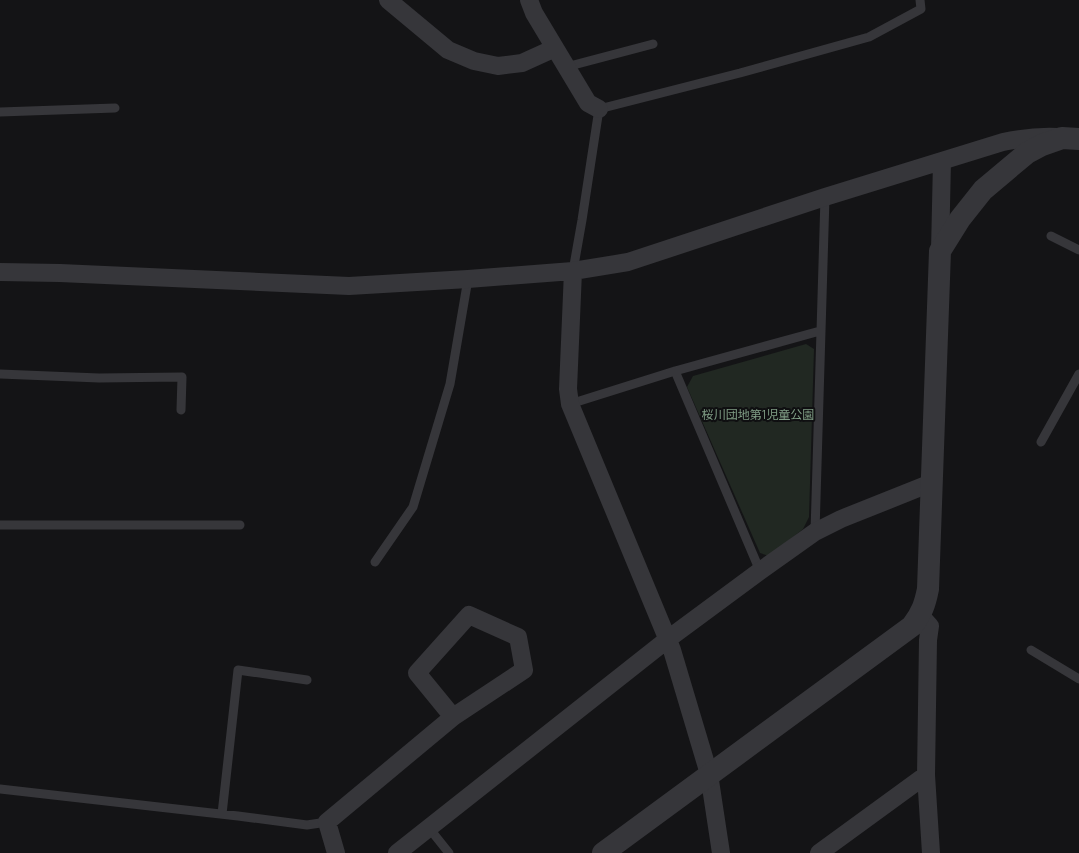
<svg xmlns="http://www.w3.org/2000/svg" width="1079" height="853" viewBox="0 0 1079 853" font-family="Manrope,'Noto Sans JP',sans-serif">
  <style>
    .green { fill: #212822 }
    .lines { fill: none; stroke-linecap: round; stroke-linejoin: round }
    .service { stroke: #36363a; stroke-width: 9 }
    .minor { stroke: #36363a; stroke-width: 18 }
    .tertiary { stroke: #36363a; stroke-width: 22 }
    .labels { text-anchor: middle; stroke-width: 4; stroke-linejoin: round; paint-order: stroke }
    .park-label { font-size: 12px; fill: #809e86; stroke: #0f0f11 }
  </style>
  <rect width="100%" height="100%" fill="#141416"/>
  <path class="green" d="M806 344 814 349 809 517 803 529 769 556 760 553 687 387 693 376Z"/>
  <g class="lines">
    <path class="service" d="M566 67 653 44
      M0 112 115 108
      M1051 236 1079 250
      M573 271 582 220 599 109 740 73 869 37 921 9 920 0
      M675 371 760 571
      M0 374 99 378 182 377 181 410
      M570 404 675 371 820 331
      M1041 442 1079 374
      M0 525H240
      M815 532 825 197
      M375 562 413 507 450 384 468 279
      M1031 650 1079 679
      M0 789 238 816 307 825 327 822
      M222 814 238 670 307 680
      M429 828 449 853"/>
    <path class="minor" d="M388 0 448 50 474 61 498 66 522 63 555 48
      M529 0 534 13 588 103 599 109
      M940 251 942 161
      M573 271 568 389 570 404 672 650 709 774 721 853
      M0 272 60 273 349 286 468 279 573 271 628 262 825 197 1003 142C1022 138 1039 136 1058 137
      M920 615 930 626 928 640 926 775 931 853
      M336 853 327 822 453 717 524 670 518 637 469 615 417 673 453 717
      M397 853 668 639 760 571 815 532 841 519 931 483
      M819 853 926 775"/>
    <path class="tertiary" d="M603 853 912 626C922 613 925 604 928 589L940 251 960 219 983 190 1027 153 1042 145 1062 138 1079 139"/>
  </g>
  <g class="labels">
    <g class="park-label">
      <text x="758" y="419">桜川団地第1児童公園</text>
    </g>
  </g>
</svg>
